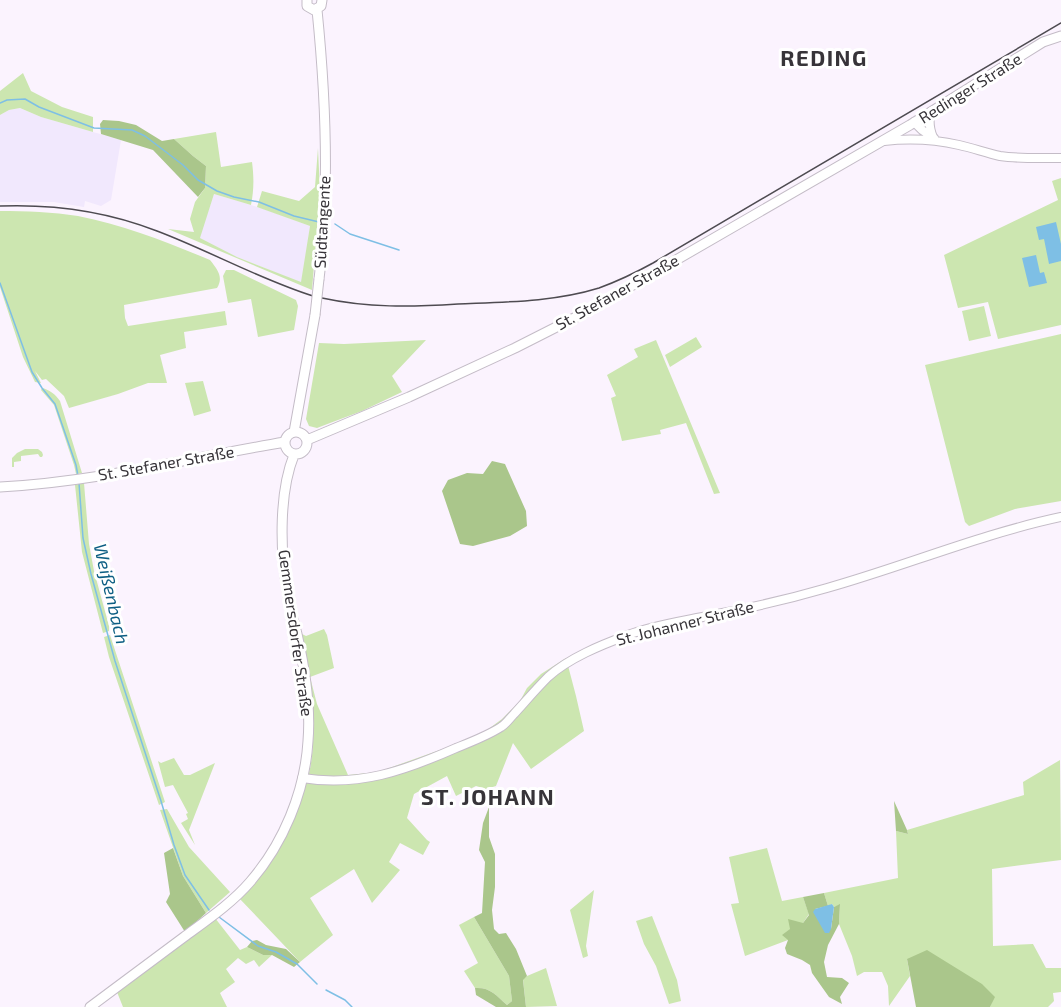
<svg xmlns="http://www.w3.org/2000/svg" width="1061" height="1007" viewBox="0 0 1061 1007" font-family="'Exo 2',sans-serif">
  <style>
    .industrial { fill: #f1e8fd }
    .green { fill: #cce6b0 }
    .forest { fill: #aac68b }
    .water { fill: #7ebfe5 }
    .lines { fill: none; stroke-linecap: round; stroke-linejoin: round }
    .stream { stroke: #7ebfe5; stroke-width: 1.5 }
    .minor-casing { stroke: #c4bcc7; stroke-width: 10 }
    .major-casing { stroke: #c4bcc7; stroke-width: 11 }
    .minor { stroke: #fff; stroke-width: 8 }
    .major { stroke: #fff; stroke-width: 9 }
    .rail { stroke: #4e4b51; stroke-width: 1.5 }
    .major-bridge-casing { stroke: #c4bcc7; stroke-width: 11; stroke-linecap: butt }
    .major-bridge { stroke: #fff; stroke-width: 9 }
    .labels { text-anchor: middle; stroke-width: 6; stroke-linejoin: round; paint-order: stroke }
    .street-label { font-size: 16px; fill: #373439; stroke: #fff }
    .water-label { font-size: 18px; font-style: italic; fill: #0d5e83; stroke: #fff }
    .district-label { font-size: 22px; font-weight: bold; letter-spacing: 1.5px; fill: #373439; stroke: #fff }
  </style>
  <rect width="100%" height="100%" fill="#fbf3fe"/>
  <path class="industrial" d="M20 108 41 117 121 140 111 200 101 206 85 201 84 207 54 202H0V115L9 110Z
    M214 194 264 209 310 226 302 283 237 257 199 238Z"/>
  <path class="green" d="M23 73 31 91 62 107 93 117V132L41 117 20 108 9 110 0 115V91Z
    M216 132 221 167 252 162C254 177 254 190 251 205L214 194 200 238 237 257 301 282 310 226 257 207 262 191 299 201 315 187 318 148 320 193 312 290 168 229 194 232 190 219 195 202 205 188 206 166 193 156 174 139Z
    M1061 178V325L998 339 988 302 958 308 944 255 1058 200 1052 181Z
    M0 211C26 211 53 212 78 216 124 225 167 242 210 260 217 269 224 277 217 288L124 305 125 318 128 326 225 311 227 325 184 332 186 348 160 355 167 383H148L118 394 69 408 64 396 46 379 42 380 35 371 41 383 35 382 23 357 0 287Z
    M226 270H234L296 300 298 306 294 330 258 337 251 299 228 303 223 276Z
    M984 306 991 336 969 341 962 311Z
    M1061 334V501L1015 509 969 526 965 522 925 365Z
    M696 337 702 347 670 367 665 355Z
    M426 340 392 376 402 392 362 411 330 423 317 428 309 426 306 419 319 343 344 344Z
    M656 340 720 493 714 494 686 423 660 430 661 434 622 441 611 398 616 396 607 375 638 357 634 349Z
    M203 381 211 411 194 416 185 383Z
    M42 388C50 390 55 394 60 401L82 473 76 474 74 465 54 405 41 390Z
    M25 449H38L42 452 43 455 42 457H40L38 454 21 456V461L14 462V467H12V458L17 453Z
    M84 483 89 544 94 571 109 626V631L103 633 82 552 75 485Z
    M324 629 327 635 334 668 310 677 317 704 348 775 378 772 479 736 502 719 520 701 527 688 541 674 566 658 576 696 584 731 531 769 513 743 496 786 486 789 476 786 456 796 447 776 414 794 407 818 427 840 430 842 423 855 400 843 389 862 400 870 372 903 354 869 310 898 333 935 300 962 238 897 297 806C325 753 310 691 302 634L306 636Z
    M110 635 165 802 159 805 109 657 104 637Z
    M174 758 184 775H190L215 763 189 830 195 845 181 823 188 819 186 814 188 813 173 785 165 787 158 761 161 763Z
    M1060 760 1061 860 992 869 993 946 1033 944 1046 968H1061V992L1053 993 1054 1001 1048 1007H990L994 997 907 959 910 976 889 1006 888 986 882 972H864L857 976 852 956 839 924 840 905 834 907 832 904 828 906 824 893 898 878 896 831 908 834 907 830 1024 795 1023 782Z
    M167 809 189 847 230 892 206 913 183 876 160 810Z
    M767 848 782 901 803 897 809 914 803 923 790 929 788 940 745 956 731 904 739 903 729 857Z
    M594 890 586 946 588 956 583 958 570 910Z
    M652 916 677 980 681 1001 669 1004 656 966 644 944 636 921Z
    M474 917 509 976 512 1001 507 1005C496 995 490 987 475 988L464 971 478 963 459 925Z
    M215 918 240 950 247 947 263 955H272L259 967 254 960 246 964 238 958 226 969 235 982 220 993 227 1007H123L117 992Z
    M546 968 557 1006 526 1007 523 979 527 976Z"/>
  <path class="forest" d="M103 120 119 121 136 125 162 141 174 139 193 156 206 166 205 188 198 197 153 150 101 134 100 124Z
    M492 461 505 464 526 511 527 526 510 536 473 546 460 544 442 491 448 480 467 473 483 474Z
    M894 801 907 830 908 834 896 831Z
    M489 807V837L495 854V887L492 910 494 929 499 934 506 933 516 949 527 976 523 980 526 1007H496L476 995 475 988C490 987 496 995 507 1005L512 1001 509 976 474 917 482 913 485 862 479 850 483 823Z
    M173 848 183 876 206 913 185 932 166 902 170 894 164 853Z
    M824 893 828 906 815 909 831 929 834 907 840 904 839 924 828 945 824 962 827 977 842 978 849 983 840 997 842 1004 829 997 812 973 810 965 802 960 787 954 785 948 788 940 782 935 790 929 788 919 803 923 809 915 803 897Z
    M257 940 266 945 286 949 300 962 294 967 272 955H263L247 947 252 941Z
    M927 950 982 984 995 997 990 1007H916L907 959Z"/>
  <path class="water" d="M1056 222 1061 244V261L1049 264 1044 239 1039 240 1036 227Z
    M1036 255 1040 273 1044 272 1047 283 1029 287 1022 258Z
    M832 904 834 907 831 929 829 933H825L813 912 815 909Z"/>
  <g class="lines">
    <path class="stream" d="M0 103 7 100 25 99 39 107 94 128 132 130 145 136 183 165 198 180 217 191 234 197 259 202 294 216 319 222
      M335 224 350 234 399 250
      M0 283 32 372 42 388 55 404 76 465 78 476
      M79 483 83 538 91 574 115 661 161 801 174 845 185 875 209 910
      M219 917 258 946 276 952 297 964 317 984
      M326 990 345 1000 352 1007"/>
    <g class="minor-casing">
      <path id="minor" d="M930 113C929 122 929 129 933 137
        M914 122 922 130 934 138
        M884 141C911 138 933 139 959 145 973 148 986 153 1000 156 1020 159 1040 158 1061 158
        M302 778C359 787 404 771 456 748 471 742 487 736 501 727 506 724 510 718 514 714 525 702 536 689 548 677 569 658 601 645 628 635 654 625 684 621 712 615 750 608 789 599 827 588 905 566 981 534 1061 517"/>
    </g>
    <g class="major-casing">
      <path id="major" d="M307 0V6L314 10 321 6 322 0
        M317 10C326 99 330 190 319 279
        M285 443a11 11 0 1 1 22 0a11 11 0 1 1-22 0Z
        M294 432 315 315
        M307 440 409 397 515 348 586 312 910 125 1043 42 1061 36
        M0 487C96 482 190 458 285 442
        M90 1007C121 984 153 960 184 937 207 920 232 903 250 882 283 844 305 792 308 741 311 705 305 669 297 634 293 619 289 604 287 589 280 550 279 492 294 455"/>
    </g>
    <use href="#minor" class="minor"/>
    <use href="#major" class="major"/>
    <path class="rail" d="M0 206C54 204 106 211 157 231 210 251 259 279 313 296
      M322 298C368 308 411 307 458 304 505 302 554 302 599 288 618 281 635 273 653 263L1061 23"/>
    <g class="major-bridge-casing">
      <path id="major-bridge" d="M315 315 319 279"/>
    </g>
    <use href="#major-bridge" class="major-bridge"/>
  </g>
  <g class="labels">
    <g class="street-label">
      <text transform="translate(970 88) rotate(-32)" y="6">Redinger Straße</text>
      <text transform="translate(322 222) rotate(-87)" y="6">Südtangente</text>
      <text transform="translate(617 292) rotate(-29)" y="6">St. Stefaner Straße</text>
      <text transform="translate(166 463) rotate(-10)" y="6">St. Stefaner Straße</text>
      <text transform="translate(685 623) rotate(-14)" y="6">St. Johanner Straße</text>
      <text transform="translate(296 633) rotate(82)" y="6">Gemmersdorfer Straße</text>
    </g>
    <g class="water-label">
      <text transform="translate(111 594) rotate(77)" y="6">Weißenbach</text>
    </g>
    <g class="district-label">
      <text x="824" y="66">REDING</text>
      <text x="488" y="805">ST. JOHANN</text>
    </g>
  </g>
</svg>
